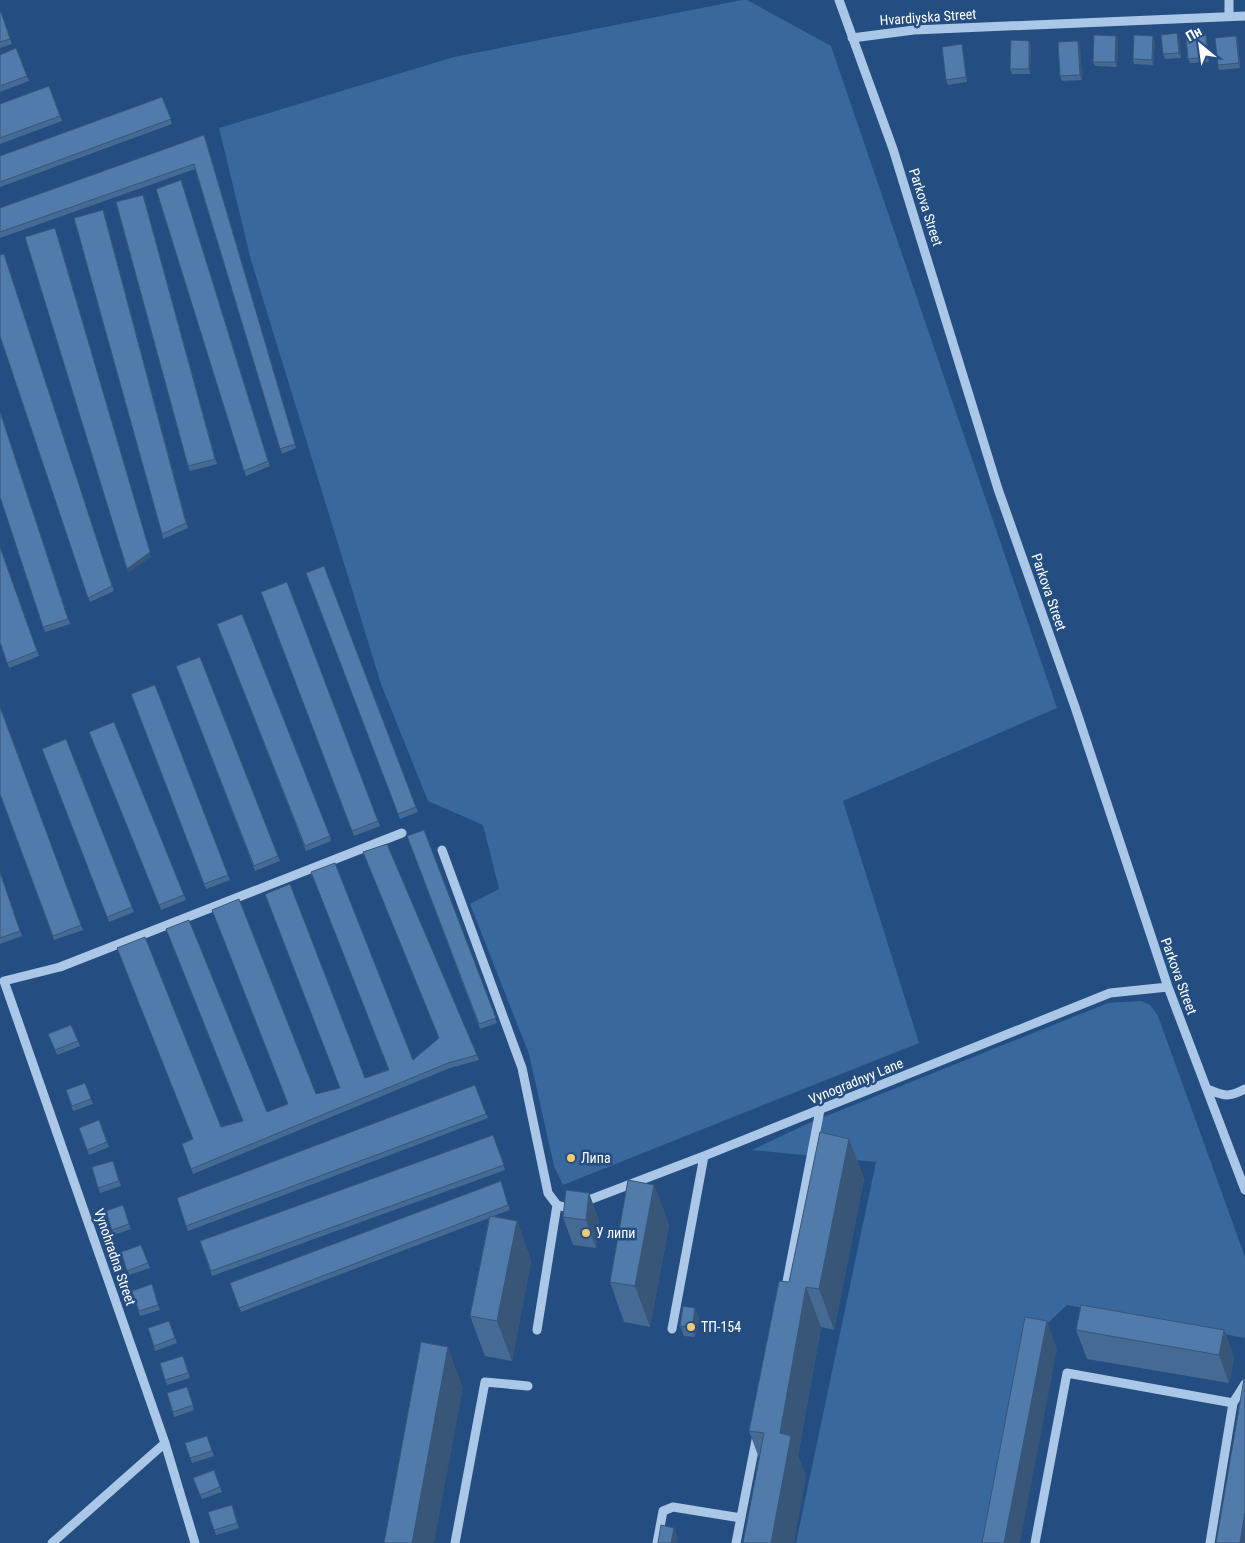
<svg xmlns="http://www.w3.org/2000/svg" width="1245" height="1543" viewBox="0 0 1245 1543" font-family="'Roboto Condensed',sans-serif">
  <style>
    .green { fill: #38689e }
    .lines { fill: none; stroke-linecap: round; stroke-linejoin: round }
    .minor { stroke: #abc7e7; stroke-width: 9 }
    .wall { fill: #456a93 }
    .shaded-wall { fill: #385678 }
    .building { fill: #507bab; stroke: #385678 }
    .poi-dot { fill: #f1c96e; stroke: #244e81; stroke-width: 2 }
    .labels { text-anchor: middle; stroke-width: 5; stroke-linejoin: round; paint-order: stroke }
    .street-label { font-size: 14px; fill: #fff; stroke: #244e81 }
    .poi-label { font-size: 14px; fill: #fff; stroke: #244e81; text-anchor: start }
  </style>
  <rect width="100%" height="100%" fill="#244e81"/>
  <path class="green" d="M742 0H747L831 46 1057 708 843 801 919 1043 563 1185 554 1166 529 1054 470 904 499 889 483 825 428 801 381 684 251 260 219 128 454 57Z
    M1141 1001 1150 1005 1158 1016 1245 1257V1338L1067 1305 1027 1343 986 1543H796L876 1162 752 1150 809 1123 1108 1003Z"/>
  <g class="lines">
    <path class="minor" d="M839 0 893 149 998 489 1075 707 1168 987 1245 1190
      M1229 0V15
      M852 38 914 30 1245 16
      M442 850 522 1068 548 1193 557 1205 537 1330
      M4 981 165 1443 195 1543
      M4 981 60 967 402 833
      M1207 1089C1224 1096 1229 1098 1245 1089
      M557 1205 568 1208 704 1156 1110 993 1168 987
      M785 1292 820 1110
      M672 1329 704 1156
      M1233 1403 1245 1384
      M52 1543 165 1443
      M455 1543 485 1382 528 1386
      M657 1543 663 1511 673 1507 741 1518
      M736 1543 757 1435
      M1035 1543 1067 1373 1233 1403 1210 1543"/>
  </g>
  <path class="wall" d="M1 12 12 44 0 48V13Z
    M1206 35 1207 40 1209 62 1190 63 1188 59Z
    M1116 36 1118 41 1117 67 1095 66 1093 62Z
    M1236 36 1238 41 1240 68 1219 70 1218 65Z
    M1179 38 1181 58 1165 59 1163 54Z
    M1029 41 1031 46 1030 74H1012L1010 69Z
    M1155 41 1153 65 1134 64 1133 59Z
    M1080 46 1082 80 1062 81 1060 76Z
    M16 48 29 81 0 92V55Z
    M963 49 967 82 948 85 946 80Z
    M49 86 62 121 0 144V104Z
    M162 97 172 124 0 187V156Z
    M206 140 296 448 282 454 195 169 0 238V208Z
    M181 180 270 466 246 476 156 189Z
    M143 195 217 464 190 471 188 466Z
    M103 210 188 528 163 539 162 534Z
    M0 255 114 591 90 602 0 336Z
    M0 411 70 624 45 632 0 497Z
    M0 547 39 656 9 668 0 642Z
    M324 566 418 812 400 819 306 573Z
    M287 582 380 826 354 836 261 592Z
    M217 624 330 836 331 841 306 851Z
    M200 657 280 861 255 871 176 666Z
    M155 685 230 880 206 889 131 694Z
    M89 732 184 895 186 900 161 910Z
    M66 739 134 912 109 922 42 749Z
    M0 794 81 925 83 930 54 940Z
    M424 830 497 1023 480 1029 407 836Z
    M0 872 22 936 0 944Z
    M71 1025 80 1046 57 1055 48 1034Z
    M477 1055 479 1060 450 1068 193 1174 182 1144 221 1127 243 1121 316 1094 340 1088 413 1060Z
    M85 1083 93 1104 73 1111 66 1090Z
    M475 1085 488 1118 188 1231 186 1226Z
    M99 1120 109 1147 89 1155 79 1128Z
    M493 1135 505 1170 212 1276 200 1241Z
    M849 1139 864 1179 834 1330 821 1327 798 1456 806 1477 759 1458 749 1431 789 1282Z
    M113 1161 121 1186 100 1193 92 1167Z
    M501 1181 510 1210 493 1216 517 1221 531 1261 512 1361 485 1356 470 1316 489 1218 241 1312 230 1283Z
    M654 1185 669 1225 650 1327 624 1322 610 1282Z
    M589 1193 599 1221 596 1248 573 1245 563 1217Z
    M123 1205 131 1229 114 1235 106 1211Z
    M141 1245 150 1268 129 1275 121 1252Z
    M152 1284 160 1310 140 1316 132 1291Z
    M699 1318 695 1337 684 1336 680 1326Z
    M169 1321 177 1343 155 1351 148 1328Z
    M1076 1330H1224L1234 1358 1229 1383 1087 1359Z
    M185 1360 190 1378 167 1385 165 1380Z
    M187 1387 194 1410 174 1417 167 1393Z
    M207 1436 214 1456 192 1463 190 1458Z
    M214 1470 222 1492 202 1499 193 1478Z
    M232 1505 239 1528 216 1535 208 1512Z"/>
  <path class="shaded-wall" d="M1177 33 1179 38 1181 58 1179 53Z
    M1206 35 1207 40 1209 62 1207 57Z
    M1116 36 1118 41 1117 67 1115 62Z
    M1153 36 1155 41 1153 65 1152 60Z
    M1236 36 1238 41 1240 68 1239 63Z
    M1029 41 1031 46 1030 74 1029 69Z
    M1078 41 1080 46 1082 80 1080 75Z
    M143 195 145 200 217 464 215 459Z
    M103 210 105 215 188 528 186 523Z
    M57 232 151 557 128 573 127 569Z
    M849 1139 864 1179 834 1330 819 1289Z
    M654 1185 669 1225 650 1327 635 1286Z
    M589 1193 599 1221 596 1248 586 1220Z
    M517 1221 531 1261 512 1361 497 1321Z
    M806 1287 821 1327 798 1456 806 1477 794 1543H772L780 1433Z
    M695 1308 699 1318 695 1337 692 1328Z
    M1047 1321 1057 1349 1020 1543H1004Z
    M1224 1330 1234 1358 1229 1383 1219 1355Z
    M448 1347 463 1388 434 1543H412Z
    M1245 1512V1543H1240Z
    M674 1528 678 1537 677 1543H671Z"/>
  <path class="building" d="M1 12 10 39 0 42V13Z
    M1177 33 1179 53 1163 54 1161 35Z
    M1094 35 1116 36 1115 62H1093Z
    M1134 35 1153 36 1152 60 1133 59Z
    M1206 35 1207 57 1188 59 1186 37Z
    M1236 36 1239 63 1218 65 1215 38Z
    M1011 40 1029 41V69H1010Z
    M1078 41 1080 75 1060 76 1058 42Z
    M962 44 966 77 946 80 942 47Z
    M16 48 27 76 0 86V55Z
    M49 86 60 116 0 138V104Z
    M162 97 171 119 0 182V156Z
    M204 135 295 444 280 449 194 164 0 232V208Z
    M181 180 268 461 244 471 156 189Z
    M143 195 215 459 188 466 116 202Z
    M103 210 186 523 162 534 74 218Z
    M55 228 150 552 127 569 25 237Z
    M4 254 112 586 88 598 0 336V255Z
    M0 412 68 619 43 627 0 497Z
    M0 547 37 651 7 663 0 642Z
    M324 566 416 807 398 814 306 573Z
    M287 582 378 821 352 831 261 592Z
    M242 614 330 836 305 846 217 624Z
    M200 657 278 856 254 866 176 666Z
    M155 685 228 875 204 884 131 694Z
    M0 707 81 925 53 936 0 794Z
    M114 722 184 895 159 905 89 732Z
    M66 739 132 907 107 917 42 749Z
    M424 830 496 1018 479 1024 407 836Z
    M387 844 477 1055 448 1063 191 1169 182 1144 193 1139 117 948 145 937 221 1127 243 1121 166 929 189 920 267 1112 288 1104 212 910 239 899 316 1094 340 1088 265 894 290 884 365 1078 389 1070 311 872 335 863 413 1060 439 1038 363 852Z
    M0 872 20 931 0 938Z
    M71 1025 78 1041 55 1050 48 1034Z
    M85 1083 91 1099 72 1106 66 1090Z
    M475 1085 486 1114 186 1226 177 1198Z
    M99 1120 107 1142 87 1150 79 1128Z
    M820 1132 849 1139 819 1289 806 1287 780 1433 791 1436 771 1543H743L764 1433 749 1431 779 1281 789 1282Z
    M493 1135 504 1165 211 1271 200 1241Z
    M113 1161 119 1181 98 1188 92 1167Z
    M628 1180 654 1185 635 1286 610 1282Z
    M501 1181 508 1205 239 1308 230 1283Z
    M566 1190 589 1193 586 1220 563 1217Z
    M123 1205 129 1224 112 1230 106 1211Z
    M490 1216 517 1221 497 1321 470 1316Z
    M141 1245 148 1263 127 1271 121 1252Z
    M152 1284 158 1305 139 1311 132 1291Z
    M1081 1305 1224 1330 1219 1355 1076 1330Z
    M683 1306 695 1308 692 1328 680 1326Z
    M1025 1317 1047 1321 1004 1543H982Z
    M169 1321 175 1338 154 1346 148 1328Z
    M421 1342 448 1347 412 1543H384Z
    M183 1356 188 1373 165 1380 160 1363Z
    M1245 1373V1512L1240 1543H1216Z
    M187 1387 193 1405 173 1412 167 1393Z
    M207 1436 212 1451 190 1458 185 1443Z
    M214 1470 220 1487 200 1495 193 1478Z
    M232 1505 237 1523 214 1530 208 1512Z
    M661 1525 674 1528 671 1543H658Z"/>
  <g class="poi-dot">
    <circle cx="571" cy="1158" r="5"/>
    <circle cx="586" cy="1233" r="5"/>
    <circle cx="691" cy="1327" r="5"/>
  </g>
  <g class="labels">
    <g class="street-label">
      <text transform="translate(928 17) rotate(-4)" y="5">Hvardiyska Street</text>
      <text transform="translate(926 207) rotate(72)" y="5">Parkova Street</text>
      <text transform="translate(1049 592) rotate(71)" y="5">Parkova Street</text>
      <text transform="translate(1179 976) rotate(70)" y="5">Parkova Street</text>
      <text transform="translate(856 1081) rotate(-22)" y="5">Vynogradnyy Lane</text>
      <text transform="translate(115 1257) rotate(71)" y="5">Vynohradna Street</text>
    </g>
    <g class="poi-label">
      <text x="581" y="1163">Липа</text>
      <text x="596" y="1238">У липи</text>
      <text x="701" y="1332">ТП-154</text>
    </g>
  </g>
  <g transform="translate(1200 45) rotate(331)" stroke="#244e81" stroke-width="4" paint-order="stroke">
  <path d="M0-4L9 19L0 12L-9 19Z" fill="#ffffff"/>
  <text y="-8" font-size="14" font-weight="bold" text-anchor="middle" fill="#ffffff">Пн</text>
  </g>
</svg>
